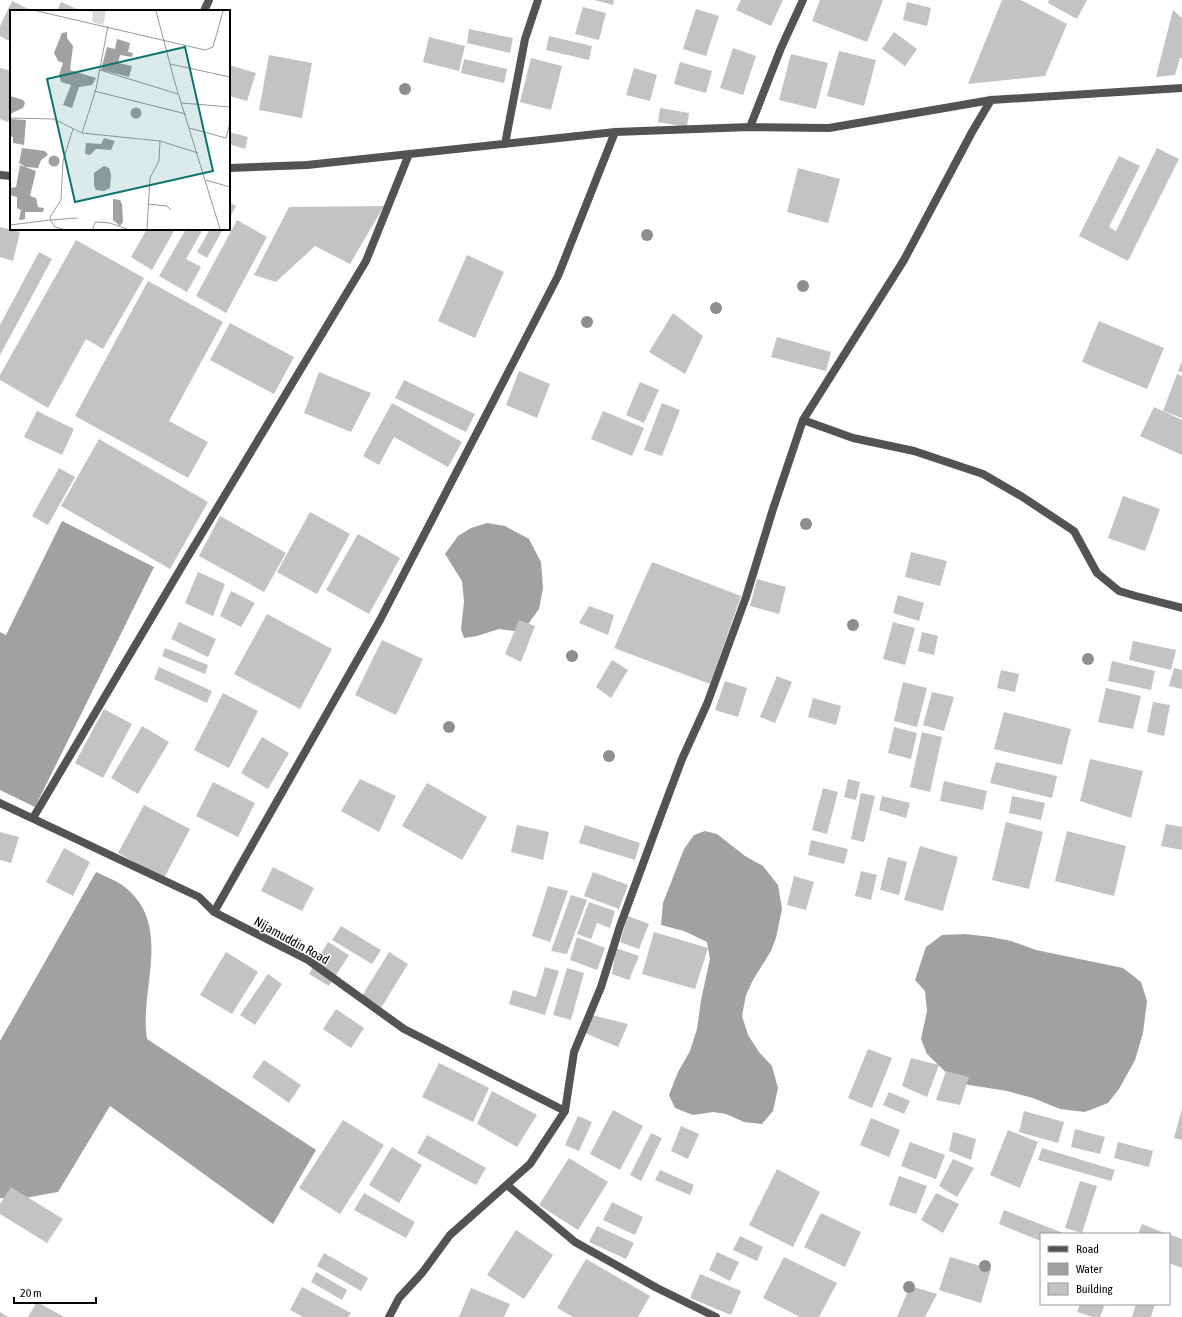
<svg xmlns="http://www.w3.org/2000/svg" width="1182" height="1317" viewBox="0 0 1182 1317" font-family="'Asap Condensed',sans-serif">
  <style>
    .water { fill: #a1a1a1 }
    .building { fill: #c3c3c3 }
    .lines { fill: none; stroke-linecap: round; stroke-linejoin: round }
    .street { stroke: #535353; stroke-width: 8 }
    .tree { fill: #8e8e8e }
    .labels { text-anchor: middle; stroke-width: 3; stroke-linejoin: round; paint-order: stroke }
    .street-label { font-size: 13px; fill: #000; stroke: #fff }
    .inset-road { fill: none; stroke: #999; stroke-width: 1 }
    .view { fill: #0f766e; fill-opacity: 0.15; stroke: #0f766e; stroke-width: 2 }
    .inset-edge { fill: none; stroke: #000; stroke-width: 2 }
  </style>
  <rect width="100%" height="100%" fill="#fff"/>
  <path class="water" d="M62 521 154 567 35 807 0 790V632L6 635Z
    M487 523 505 526 529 539 541 562 543 588 539 609 526 627 515 631 499 629 477 636 464 638 461 629 464 602 462 581 445 554 458 536 471 528Z
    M705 831 717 834 745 856 763 866 778 885 782 909 776 938 771 951 753 980 746 995 742 1016 748 1035 759 1052 772 1066 778 1088 773 1111 762 1124 744 1122 726 1114 713 1112 693 1115 675 1108 669 1095 678 1072 690 1051 697 1029 701 1000 710 959 707 942 684 931 661 925 663 903 684 849 694 835Z
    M96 872C106 877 118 881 126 888 173 927 139 989 147 1039L316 1150 273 1224 110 1106 58 1192 19 1199 0 1198V1041Z
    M965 934 991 937 1011 941 1036 950 1123 968 1141 982 1147 1001 1143 1033 1135 1060 1119 1089 1108 1103 1085 1112 1060 1109 1033 1098 1007 1091 957 1083 927 1054 921 1039 927 1011 925 991 915 980 926 947 942 935Z"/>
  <path class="building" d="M594 0H614L613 5Z
    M741 0H783L771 26 736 10Z
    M820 0H883L867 42 812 21Z
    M1002 0H1021L1067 24 1045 76 968 84Z
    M1049 0H1087L1077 19 1048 3Z
    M12 1 33 11H11V42L0 36V26Z
    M61 2 82 11H57Z
    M907 2 931 8 927 26 903 20Z
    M583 7 606 13 599 40 575 34Z
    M696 9 719 16 706 56 683 49Z
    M1173 10 1182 18V58H1180L1175 75 1156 77Z
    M469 29 513 38 510 53 467 43Z
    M894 32 917 49 905 66 882 49Z
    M549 36 592 46 589 60 546 50Z
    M429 37 465 46 459 71 423 62Z
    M733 48 756 56 743 95 720 88Z
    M839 51 876 60 864 106 827 96Z
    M791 54 828 63 816 109 779 100Z
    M269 55 312 63 302 118 259 110Z
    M531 58 562 66 551 110 520 102Z
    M464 59 507 69 504 83 461 73Z
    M680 62 712 71 706 93 674 84Z
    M229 65 256 73 247 101 229 96Z
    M0 68 11 71V116L8 122 0 119Z
    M634 68 657 75 650 101 626 95Z
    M660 108 689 113 687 127 658 122Z
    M229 132 248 137 245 149 229 144Z
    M1157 148 1179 159 1128 261 1079 236 1119 156 1140 166 1109 227 1116 231Z
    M798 168 840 179 828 223 787 212Z
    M229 202 236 206 229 219Z
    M384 206 350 264 315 246 276 282 254 275 289 207Z
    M237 220 267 237 226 313 196 296Z
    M0 227 20 232 13 261 0 257Z
    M147 229H175L152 270 131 257Z
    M186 229H203L186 259 201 267 187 292 159 276Z
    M210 229H223L207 258 197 252Z
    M76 240 144 278 103 349 86 339 48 408 0 380V375Z
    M39 252 52 259 0 355V325Z
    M467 255 504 272 475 338 438 321Z
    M148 281 223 322 169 421 208 442 188 478 75 416Z
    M673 313 703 336 685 374 649 352Z
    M1099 321 1164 348 1147 389 1082 362Z
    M230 323 294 357 274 394 210 360Z
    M777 337 831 352 826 371 771 357Z
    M1182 361V372L1178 371Z
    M519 371 550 384 537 418 506 405Z
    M319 372 371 393 351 432 304 413Z
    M1177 374 1182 376V418L1163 411Z
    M404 380 475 414 466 432 395 398Z
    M640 382 659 390 644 423 626 415Z
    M392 403 462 442 448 467 394 437 379 465 363 456Z
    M662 403 680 410 662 456 644 450Z
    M1154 407 1182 420V455L1140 436Z
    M37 411 74 429 62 455 24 437Z
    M603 411 644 428 632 456 591 439Z
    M99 439 208 502 170 569 61 506Z
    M59 468 75 477 48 525 32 516Z
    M1123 496 1160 509 1145 551 1108 538Z
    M310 512 350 534 317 594 277 572Z
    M220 516 286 553 264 592 199 556Z
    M358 534 400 558 369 614 326 590Z
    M911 552 947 561 940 586 905 577Z
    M652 562 741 596 710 684 614 648Z
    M198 572 225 584 213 616 185 603Z
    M757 579 786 587 779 614 750 606Z
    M231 591 255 603 241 627 220 616Z
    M898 595 924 603 919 621 893 613Z
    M589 606 614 615 608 635 579 623Z
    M267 614 332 649 300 709 234 674Z
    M519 620 535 626 521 662 505 654Z
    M179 622 216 639 208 657 171 639Z
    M893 622 915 628 905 665 883 659Z
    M922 632 938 636 934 655 918 651Z
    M382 640 423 659 396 715 355 695Z
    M1133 641 1176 650 1171 670 1129 660Z
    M165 648 208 665 205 674 162 656Z
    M612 660 628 670 611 698 596 687Z
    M1112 661 1155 671 1151 690 1108 681Z
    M159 667 212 691 207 703 154 679Z
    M1174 668 1182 670V689L1169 686Z
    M1001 670 1019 674 1015 692 997 688Z
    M777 676 792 682 775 723 760 717Z
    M725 681 747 688 738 717 715 710Z
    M903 682 927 688 917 727 894 721Z
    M1106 688 1141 696 1133 729 1098 722Z
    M932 692 954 697 944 731 923 725Z
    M223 693 258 711 229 768 194 750Z
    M813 698 841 706 836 725 808 717Z
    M1153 702 1170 705 1164 736 1147 732Z
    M104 709 132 724 103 778 75 763Z
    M1004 712 1071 729 1062 765 994 749Z
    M142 726 169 742 138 794 111 778Z
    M894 727 917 733 911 759 888 753Z
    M922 732 942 737 930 792 910 787Z
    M262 737 289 753 268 789 241 773Z
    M1090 759 1143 771 1131 818 1080 801Z
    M996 762 1057 776 1052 798 990 783Z
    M360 779 396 796 379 832 341 811Z
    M848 779 860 782 856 800 844 797Z
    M944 781 987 791 983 810 940 801Z
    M213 782 255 803 238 837 196 816Z
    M427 783 487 817 462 860 402 826Z
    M823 788 838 792 827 834 812 830Z
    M861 793 875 796 864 842 851 839Z
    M882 796 910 803 906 818 879 810Z
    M1012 796 1045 803 1041 820 1009 813Z
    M144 805 190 829 164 878 118 853Z
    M1006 822 1043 832 1029 889 992 880Z
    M1166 824 1182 827V850L1161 846Z
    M517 825 549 832 543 860 511 852Z
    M585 825 640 843 635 860 579 843Z
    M1067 831 1126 846 1114 896 1055 881Z
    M0 832 19 837 11 863 0 860Z
    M811 840 848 849 844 864 808 855Z
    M920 846 958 857 943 911 904 900Z
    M64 848 90 862 73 896 46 882Z
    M888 857 907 862 899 895 880 890Z
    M273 867 314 888 302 911 261 891Z
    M861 871 877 875 871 900 855 896Z
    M593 872 628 885 619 909 584 896Z
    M794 876 814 882 806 910 787 905Z
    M548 886 568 891 550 942 532 936Z
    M571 895 587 900 567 954 551 951Z
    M589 902 615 911 610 928 597 923 591 939 577 934Z
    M628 916 649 924 639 949 620 942Z
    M341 926 381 950 372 964 332 940Z
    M654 932 708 948 695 989 642 974Z
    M577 937 605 948 597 970 570 960Z
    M328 942 349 955 329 986 309 974Z
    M616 948 639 956 629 980 612 974Z
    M226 952 258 972 232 1014 200 995Z
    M389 952 408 964 381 1008 362 996Z
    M545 967 559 971 545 1015 509 1004 513 990 536 997Z
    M567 968 584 973 571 1020 553 1015Z
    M268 974 282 984 255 1025 240 1015Z
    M336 1009 364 1028 351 1048 323 1029Z
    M592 1015 628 1024 618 1047 585 1033Z
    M868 1049 892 1058 872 1108 848 1098Z
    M911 1058 939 1065 927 1097 902 1086Z
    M264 1060 301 1085 289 1103 252 1077Z
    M439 1063 489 1088 473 1122 422 1097Z
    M946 1071 969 1077 960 1105 936 1100Z
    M492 1091 537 1115 517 1147 477 1124Z
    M889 1092 910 1101 904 1114 883 1105Z
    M1182 1109V1140L1174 1138Z
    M613 1110 643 1126 620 1170 590 1154Z
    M1024 1111 1064 1122 1058 1143 1019 1132Z
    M578 1116 592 1122 579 1151 565 1145Z
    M871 1118 900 1130 889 1157 860 1145Z
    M343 1120 384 1145 340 1214 299 1188Z
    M681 1126 699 1134 688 1159 671 1151Z
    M1075 1129 1105 1137 1100 1154 1071 1147Z
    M1008 1130 1038 1142 1020 1188 990 1175Z
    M953 1132 976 1139 971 1160 949 1151Z
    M651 1133 662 1138 641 1181 630 1175Z
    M427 1135 486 1168 476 1185 417 1153Z
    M910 1142 945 1155 936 1179 901 1166Z
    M1118 1142 1153 1151 1149 1167 1114 1158Z
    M392 1147 422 1165 399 1203 369 1185Z
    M1042 1148 1115 1170 1111 1181 1038 1160Z
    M569 1158 608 1182 578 1230 539 1205Z
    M953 1159 974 1168 957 1197 939 1186Z
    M777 1169 820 1192 793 1247 749 1225Z
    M660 1170 694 1185 690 1195 655 1180Z
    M899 1176 927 1186 916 1214 889 1205Z
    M1080 1181 1097 1186 1082 1233 1065 1228Z
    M11 1187 63 1219 47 1243 0 1214V1204Z
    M364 1193 415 1222 406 1238 354 1210Z
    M936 1193 959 1204 943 1233 921 1220Z
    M612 1202 643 1217 635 1235 603 1220Z
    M1004 1210 1066 1234H1041V1241L999 1224Z
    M821 1213 861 1232 845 1267 804 1247Z
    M1142 1224 1167 1234H1138Z
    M597 1226 634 1243 626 1259 589 1242Z
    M516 1230 553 1255 524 1299 487 1275Z
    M1169 1234 1182 1239V1268L1169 1263Z
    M740 1236 763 1247 757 1261 733 1250Z
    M717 1252 739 1262 730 1281 709 1270Z
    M324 1253 368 1278 361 1291 317 1266Z
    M784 1257 837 1283 819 1317H800L763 1298Z
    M950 1257 991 1269 981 1303 939 1290Z
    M586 1259 650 1296 638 1317H573L557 1308Z
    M316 1272 347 1290 342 1300 311 1282Z
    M700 1274 741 1291 731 1315 690 1298Z
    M910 1286 937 1294 925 1317H897Z
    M302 1287 351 1313 348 1317H303L290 1310Z
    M471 1288 510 1304 504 1317H459Z
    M37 1302 64 1317H28Z
    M1080 1304H1105L1100 1317H1093L1077 1312Z
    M1136 1304H1155L1151 1317H1132Z
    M0 1312 8 1317H0Z"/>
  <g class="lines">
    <path class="street" d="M204 11 209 0
      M750 127 781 48 803 0
      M505 144 525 39 538 0
      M229 168 307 165 615 132 750 127 829 128 991 100 1182 88
      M0 175 11 176
      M803 420 853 438 914 451 983 474 1021 496 1074 531 1097 573 1119 591 1136 596 1182 608
      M0 803 199 897 214 912 308 960 404 1029 565 1111
      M33 818 181 568 366 261 409 154
      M214 912 380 620 558 276 615 132
      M507 1185 575 1242 657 1288 716 1317
      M389 1317 399 1298 422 1273 450 1235 530 1164 565 1111 574 1052 601 987 620 926 661 815 682 759 707 704 746 597 773 509 803 420 904 260 972 132 991 100"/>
  </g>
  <g class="tree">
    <circle cx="405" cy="89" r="6"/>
    <circle cx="647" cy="235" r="6"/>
    <circle cx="803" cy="286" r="6"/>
    <circle cx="716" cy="308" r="6"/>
    <circle cx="587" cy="322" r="6"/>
    <circle cx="806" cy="524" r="6"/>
    <circle cx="853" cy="625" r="6"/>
    <circle cx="572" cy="656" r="6"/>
    <circle cx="1088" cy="659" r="6"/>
    <circle cx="449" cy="727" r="6"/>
    <circle cx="609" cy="756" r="6"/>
    <circle cx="985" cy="1266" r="6"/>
    <circle cx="909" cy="1287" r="6"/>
  </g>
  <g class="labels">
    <g class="street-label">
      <text transform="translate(292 940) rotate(29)" y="5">Nijamuddin Road</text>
    </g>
  </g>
  <g transform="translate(10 10)">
    <rect width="220" height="220" fill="#fff"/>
    <path d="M78 1H96L93 15 82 12 83 2Z" fill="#dadada"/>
    <path d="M57 22V28L63 36 60 60 86 68 82 75 69 77 62 98 53 95 61 75 51 72 49 65 53 53 48 51 44 43 52 23ZM107 29 120 33 118 42 123 43 122 47 110 45 108 53 122 56 119 67 91 60 97 37 105 39ZM0 86 13 90 15 93 13 98 0 104ZM120.5 103a5.5 5.5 0 1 1 11 0a5.5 5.5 0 1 1-11 0ZM0 109 16 110 14 135 3 133V127L0 126ZM94 128 105 131 101 140 86 139 80 145 75 144 76 133 91 134ZM12 138 35 141 38 145 31 150 28 158 16 157 9 153ZM38.5 151a5.5 5.5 0 1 1 11 0a5.5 5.5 0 1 1-11 0ZM10 155 26 161 20 186 26 188 28 197 34 198 33 202H15V209L11 210H9L11 200 7 198V187L0 185V178L6 177ZM94 156 99 158 101 165 100 178 94 181 86 180 84 175V163ZM103 189 110 190 112 194 113 212 110 216 103 210Z" fill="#a1a1a1"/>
    <path class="inset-road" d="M27 1 195 40 203 37 213 1M146 1 165 73 210 219M160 54 220 67M90 60 168 84M84 81 176 104M172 93 220 97M0 108 44 109 72 123 150 131 188 143M179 118 216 128 220 113M63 119 53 151 51 190 40 207 41 210 67 208M72 123 86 79 98 16M196 170 220 177M138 194 157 196 161 200M0 215 40 210 45 217 53 219M83 219 85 212 100 213 117 219M137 219 140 168 149 151 150 131"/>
    <path class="view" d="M175 37 203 161 65 192 37 69Z"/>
    <rect width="220" height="220" class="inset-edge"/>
  </g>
  <rect x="1040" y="1233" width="130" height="72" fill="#ffffff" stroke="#999999"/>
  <rect x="1048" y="1246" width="20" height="6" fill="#535353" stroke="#999999"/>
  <text x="1076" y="1253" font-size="12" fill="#000000">Road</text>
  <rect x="1048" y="1263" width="20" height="12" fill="#a1a1a1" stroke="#999999"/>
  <text x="1076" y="1273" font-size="12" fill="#000000">Water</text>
  <rect x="1048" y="1283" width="20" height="12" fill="#c3c3c3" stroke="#999999"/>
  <text x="1076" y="1293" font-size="12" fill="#000000">Building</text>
  <path d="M14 1297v6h82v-6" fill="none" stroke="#000000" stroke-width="2"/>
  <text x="20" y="1297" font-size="12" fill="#000000" stroke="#ffffff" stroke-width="3" paint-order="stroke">20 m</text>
</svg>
